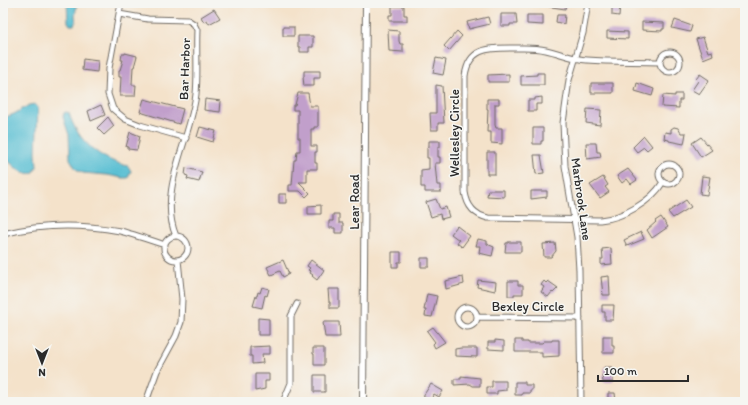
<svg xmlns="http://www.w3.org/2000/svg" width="748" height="405" viewBox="0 0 748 405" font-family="Itim,sans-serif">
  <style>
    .water { fill: #55bdd2; stroke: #40747e }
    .building { fill: #c19fcb }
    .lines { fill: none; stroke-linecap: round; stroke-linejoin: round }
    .minor-casing { stroke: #716b63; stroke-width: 7 }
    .tertiary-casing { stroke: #716b63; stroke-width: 8 }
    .minor { stroke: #fff; stroke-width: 5 }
    .tertiary { stroke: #fff; stroke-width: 6 }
    .labels { text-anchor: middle; stroke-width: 3; stroke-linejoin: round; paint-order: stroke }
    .street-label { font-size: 13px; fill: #2b2b2b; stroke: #f6f6f2 }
  </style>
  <rect width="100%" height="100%" fill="#f6f6f2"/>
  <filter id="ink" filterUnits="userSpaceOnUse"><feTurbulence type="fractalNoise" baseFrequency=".025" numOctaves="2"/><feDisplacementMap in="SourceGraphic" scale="8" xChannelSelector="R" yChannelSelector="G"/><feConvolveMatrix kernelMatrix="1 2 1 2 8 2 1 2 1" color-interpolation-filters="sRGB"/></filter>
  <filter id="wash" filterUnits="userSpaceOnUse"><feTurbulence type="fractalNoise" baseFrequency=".012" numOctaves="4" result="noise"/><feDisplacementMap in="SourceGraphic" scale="16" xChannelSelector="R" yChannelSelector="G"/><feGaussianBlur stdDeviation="0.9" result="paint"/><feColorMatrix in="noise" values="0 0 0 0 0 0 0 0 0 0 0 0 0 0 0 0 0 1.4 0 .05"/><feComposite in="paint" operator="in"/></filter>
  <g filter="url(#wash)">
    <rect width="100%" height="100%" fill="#f4e2ca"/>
    <path class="water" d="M67 3H77L75 16 76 21 74 25H70L68 22Z
      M35 104 38 108 36 153 37 167 33 173C21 176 10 163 3 154V118L14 114 29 105Z
      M66 112 69 113C77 141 101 160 128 166L131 171 128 178H123L107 175 83 173 76 169 70 159 69 135 63 117 64 113Z"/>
    <g id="blocks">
      <path class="building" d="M545 3H566L565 9 545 6Z
        M612 3H620L619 16 612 15Z
        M392 6H404V15H407V21H389V15H392Z
        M214 9 220 18 209 24 207 20 204 22 201 17Z
        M501 14H516L517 24H510V26H501Z
        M527 15H543V25L527 24Z
        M557 15H565L564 24 556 22Z
        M488 17 490 24 469 29 467 22Z
        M675 20 692 26 690 32 672 28Z
        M642 22 664 23V29H662V31L642 30Z
        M283 27H294V36H283Z
        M388 30 399 31V41L400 44H403V52L389 51Z
        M457 31 462 36 449 51 444 46Z
        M607 31 628 32V39L607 38Z
        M298 36H313V47H309V52H300V47H298Z
        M703 37 708 52 712 51 713 55 703 59 696 39Z
        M125 53 137 56 134 67H133L132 85H136L135 96H120L121 77H119V70H120L123 60H121L122 54H125Z
        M436 58 446 60 443 75 433 73Z
        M83 59 98 61 97 72 82 70Z
        M304 71H320V78H314V86H304L303 77H304Z
        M537 73H544V85H521V76L537 75Z
        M509 74V82H488V75Z
        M700 74 709 80 699 94 692 90 698 81 696 79Z
        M591 83H613V93H591Z
        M637 83 654 89 652 96 635 91Z
        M436 85 442 86 444 123H438V130H431L430 113H436Z
        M298 93H308L310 106H318V127H314V129H311V146H317V152H315V163H317V169H307V182H299L310 193 306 197 300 191H289V185H292L294 160H296L297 151H300V138H298V110H293V105H295Z
        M675 94H682V100H679V108L662 107 663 95 675 96Z
        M542 97V104H536V111H528V100H535V98Z
        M144 99 183 109 179 124 140 112Z
        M205 99 221 101 220 112 204 110Z
        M487 99H499V104H495V125L496 128H502V144L491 143V132H487L488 109H487Z
        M101 105 105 115 91 121 88 111Z
        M587 109 601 110 600 125 586 123Z
        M108 117 114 126 104 135 97 128Z
        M200 127 216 131 213 142 197 137Z
        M674 127 678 128 681 133H686L684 144 669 141V140L664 139 665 132 671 133V129Z
        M533 128H543V141H541V144H533Z
        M130 132 140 136 137 150 128 149V147H126Z
        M644 136 652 146 647 150 644 147 637 152 633 147Z
        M701 137 712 150 701 157 692 143Z
        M429 141H440V147H438V157H440V163H435L437 185H441V192H425V187H421V170L429 169V158H427V147H429Z
        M586 143H596L597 152H600L601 157 587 159Z
        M487 152H495V174H487Z
        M534 155H541L544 173 536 174Z
        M186 168 202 172 199 182 187 179 188 176 185 175Z
        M628 169 637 180 631 184 627 179 622 183 617 176Z
        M702 176 710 177 707 195 700 194Z
        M603 177 608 185 605 187 609 192 600 198 590 185Z
        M488 190H504V197L487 196Z
        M531 191H547V197L531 199Z
        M279 194H286V203H279Z
        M436 199 440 209 446 207 449 217 441 219 440 214 431 217 426 202Z
        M686 200 691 207 673 218 668 212Z
        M321 205V214H308V206Z
        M333 214H339V223H343V233H335V228H329V221H333Z
        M661 217 668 227 652 238 647 230 656 222 655 221Z
        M457 226 470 236 462 247 457 243 459 240 451 234Z
        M641 232 644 239 627 246 624 240Z
        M478 239 487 241V244L494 247 492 256 479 253 480 246H476Z
        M508 242H521V252H505L506 243H508Z
        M555 243 556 251 551 257H544L543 244Z
        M611 248 612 264 601 265V259H603L602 249Z
        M392 252H401V262H398V267H392Z
        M421 258H429V267H421Z
        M283 260 289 274 283 277 280 271 271 275 267 267Z
        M311 260 324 270 317 280 312 276 313 275 310 273 311 271 308 270 310 268 307 266Z
        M609 276 610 295H603L601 277Z
        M463 277 464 284 446 289 445 281Z
        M478 280 496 282 495 291 477 287Z
        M508 281H518V285H523V294H514V296H508Z
        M544 281 546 283 548 281 558 288 553 293 552 292 548 297 541 292 544 287 541 285Z
        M262 287 269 289 267 296 265 295 262 308 253 306 256 296H257L258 292 260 293Z
        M328 289H339V308H330V302H329Z
        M427 294 437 296 432 317 425 316 426 310H424Z
        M602 305H614L613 320H605V312H602Z
        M258 318 269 319V335H258Z
        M323 322H339L340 337H325Z
        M433 327 445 342 435 348 433 344 435 342 427 331Z
        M603 336H612V346H614V353H603Z
        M495 340 504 341V350L488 349V342H495Z
        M515 340H522V342H528V343H542L544 341H552V340H559V356L542 357V352H515Z
        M270 346V354H262L263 363 252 364V356H250V347Z
        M313 348H324V365H314V354H313Z
        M461 348H477V357L455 356V349Z
        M604 367H613V382H603L602 375H605Z
        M255 374H269V381H265V389L255 391Z
        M314 375H325V392H314Z
        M461 376 480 378V386H473L470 384 454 385V379H461Z
        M492 381H506V390L497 391V394H487V387H492Z
        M515 382H525V385H532V390H530V393H522V395H515Z
        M431 384 443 391 439 397 434 394 430 401 423 396Z
        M608 393H615L616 402H608Z"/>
    </g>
  </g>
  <g filter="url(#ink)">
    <use href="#blocks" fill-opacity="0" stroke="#716b63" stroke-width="1"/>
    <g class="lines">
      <g class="minor-casing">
        <path id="minor" d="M121 3 109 68 108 94 113 109 125 119 140 125 186 138
          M119 14 148 19 188 20 194 24 197 30C196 51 198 73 196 94 191 139 157 191 176 236
          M660 62a10 10 0 1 1 20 0a10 10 0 1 1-20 0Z
          M660 62C636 61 612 62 587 60 573 59 560 53 546 50 535 47 524 48 513 48 489 48 469 47 465 76V192C467 206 475 215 488 218L600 220C623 218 651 202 663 182
          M659 174a10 10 0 1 1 20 0a10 10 0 1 1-20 0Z
          M3 234C41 224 82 224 120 231 135 235 150 240 165 245
          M164 248a12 12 0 1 1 24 0a12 12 0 1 1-24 0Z
          M457 317a10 10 0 1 1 20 0a10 10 0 1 1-20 0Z
          M477 317 580 318
          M146 402 157 371 176 336 181 322 182 299 178 260
          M283 402 291 383V316L297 304
          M581 402 579 270 577 237 565 166 563 123 569 80 583 33 588 3"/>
      </g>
      <g class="tertiary-casing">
        <path id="tertiary" d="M363 402 366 3"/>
      </g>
      <use href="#minor" class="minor"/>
      <use href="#tertiary" class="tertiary"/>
    </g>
  </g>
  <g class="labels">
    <g class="street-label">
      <text transform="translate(184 69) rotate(-88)" y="5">Bar Harbor</text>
      <text transform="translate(454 133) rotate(-90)" y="5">Wellesley Circle</text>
      <text transform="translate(582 199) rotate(82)" y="5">Marbrook Lane</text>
      <text transform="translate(354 202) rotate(-90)" y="5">Lear Road</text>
      <text x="528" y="311">Bexley Circle</text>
    </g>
  </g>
  <rect width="748" height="405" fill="none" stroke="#f6f6f2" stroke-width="16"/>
  <g transform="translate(42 363) rotate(180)" stroke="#f6f6f2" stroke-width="3" paint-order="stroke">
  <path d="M0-3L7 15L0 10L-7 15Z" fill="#2b2b2b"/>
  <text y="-6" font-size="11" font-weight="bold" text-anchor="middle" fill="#2b2b2b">N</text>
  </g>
  <path d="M598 375v6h90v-6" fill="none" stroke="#2b2b2b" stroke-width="2"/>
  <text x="604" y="375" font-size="12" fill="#2b2b2b" stroke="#f6f6f2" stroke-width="3" paint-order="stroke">100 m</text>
</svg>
